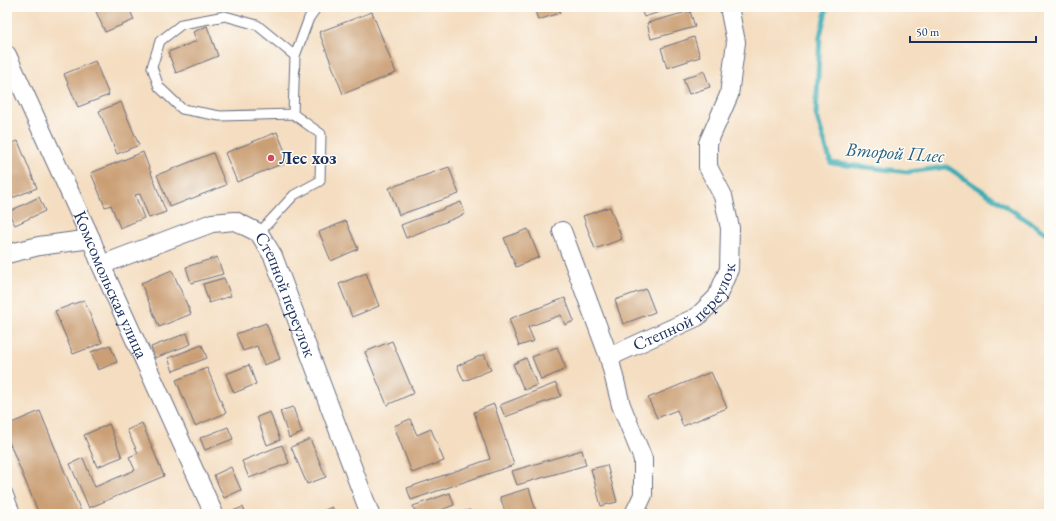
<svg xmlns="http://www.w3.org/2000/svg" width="1056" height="521" viewBox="0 0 1056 521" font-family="'EB Garamond',serif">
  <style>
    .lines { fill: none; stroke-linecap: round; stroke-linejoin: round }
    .stream { stroke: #39abb3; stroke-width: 5 }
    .building { fill: #ca9f75 }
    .lane-casing { stroke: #676c80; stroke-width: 11 }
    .street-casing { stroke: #676c80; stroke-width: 20 }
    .lane { stroke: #fff; stroke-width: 9 }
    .street { stroke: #fff; stroke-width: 18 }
    .poi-dot { fill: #d1495b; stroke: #fdfcf7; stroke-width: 1.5 }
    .labels { text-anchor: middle; stroke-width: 3; stroke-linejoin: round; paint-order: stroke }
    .poi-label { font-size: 18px; font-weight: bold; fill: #1b2f5e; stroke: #fdfcf7; text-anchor: start }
    .street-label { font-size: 18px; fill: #1b2f5e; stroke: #fdfcf7 }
    .water-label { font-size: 19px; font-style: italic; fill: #276180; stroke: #fdfcf7 }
  </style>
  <rect width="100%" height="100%" fill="#fdfcf7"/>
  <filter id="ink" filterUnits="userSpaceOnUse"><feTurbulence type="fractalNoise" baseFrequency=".025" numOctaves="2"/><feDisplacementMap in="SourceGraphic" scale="8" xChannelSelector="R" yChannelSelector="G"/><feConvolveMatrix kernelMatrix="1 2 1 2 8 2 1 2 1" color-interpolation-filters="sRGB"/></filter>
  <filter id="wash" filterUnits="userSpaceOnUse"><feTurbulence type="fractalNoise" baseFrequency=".012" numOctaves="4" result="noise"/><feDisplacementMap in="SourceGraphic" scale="16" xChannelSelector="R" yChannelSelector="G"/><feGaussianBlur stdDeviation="0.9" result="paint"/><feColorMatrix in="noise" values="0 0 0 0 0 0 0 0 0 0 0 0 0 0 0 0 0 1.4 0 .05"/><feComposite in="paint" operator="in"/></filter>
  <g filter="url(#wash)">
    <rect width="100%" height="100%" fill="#f4ddc0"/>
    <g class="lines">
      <path class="stream" d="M827 7 820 36 816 114 831 163 908 172 947 167 1049 235"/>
    </g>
    <g id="blocks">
      <path class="building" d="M94 7H129L134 20 105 32Z
        M534 7H558L560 13 538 20Z
        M640 7H672V8L644 17Z
        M690 11 695 27 651 39 647 23Z
        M372 12 396 73 343 94 319 32Z
        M207 26 218 56 176 73 168 52 197 41 193 32Z
        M694 37 700 57 667 68 661 48Z
        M95 61 109 95 78 107 64 74Z
        M704 71 710 87 689 94 683 79Z
        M121 102 139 145 117 154 99 111Z
        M277 132 289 161 237 182 225 153Z
        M18 141 37 188 10 199 7 191V145Z
        M143 152 166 212 149 218 140 194 135 195 144 218 120 228 111 205 105 207 91 173Z
        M213 153 226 185 170 207 157 175Z
        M449 167 459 194 399 215 389 188Z
        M39 197 45 211 15 225 8 212Z
        M461 202 465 214 406 238 401 225Z
        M610 207 622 239 595 249 583 216Z
        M346 221 358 249 331 261 319 232Z
        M528 229 539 257 516 267 504 238Z
        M217 257 223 274 191 283 186 267Z
        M172 270 191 314 159 327 141 283Z
        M366 273 379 306 352 317 339 284Z
        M224 278 231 296 209 303 203 284Z
        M646 289 655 312 623 324 615 300Z
        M565 298 574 321 565 325 561 315 528 327 534 341 519 346 509 319Z
        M84 300 102 343 73 354 55 311Z
        M266 323 280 359 264 365 257 346 243 351 236 334Z
        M187 333 191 344 155 358 151 347Z
        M392 341 414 393 387 405 365 352Z
        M110 345 117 362 98 370 91 352Z
        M202 345 207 358 173 371 168 358Z
        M557 347 566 369 541 380 532 357Z
        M484 354 491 370 464 381 457 366Z
        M526 358 537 385 524 390 513 364Z
        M249 365 256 384 234 393 226 374Z
        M207 368 226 413 195 426 176 380Z
        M711 372 727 408 683 426 677 410 657 418 648 398Z
        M556 383 561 396 505 417 500 405Z
        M494 404 514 465 411 500 407 488 490 459 474 412Z
        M293 407 302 433 289 438 280 411Z
        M40 411 82 514H39L7 437V425Z
        M270 412 280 440 267 445 257 417Z
        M410 419 417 435 431 429 444 461 412 473 394 426Z
        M142 423 164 476 89 508 70 464 83 458 95 487 135 470 129 457 138 453 127 430Z
        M109 424 122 457 97 467 84 435Z
        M228 427 233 439 205 450 200 438Z
        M310 439 326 477 307 484 291 447Z
        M282 445 289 463 249 478 242 461Z
        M582 450 586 465 517 485 512 471Z
        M607 465 617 502 601 506 591 469Z
        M231 467 241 490 224 498 214 475Z
        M529 488 537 514H506L500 497Z
        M450 493 454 505 430 514H416L413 506Z
        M243 507 246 514H231L230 512Z
        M332 507 335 514H315Z
        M470 510 471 514H457V513Z"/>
    </g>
  </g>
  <g filter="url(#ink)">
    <use href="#blocks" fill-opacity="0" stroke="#676c80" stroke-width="1"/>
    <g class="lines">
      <g class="lane-casing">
        <path id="lane" d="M293 114 295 56 309 18 317 7
          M259 233 294 195 320 181 321 134 293 114 220 116 182 109 159 87 152 67 160 41 182 24 225 16 257 25 295 56
          M7 491 16 514"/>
      </g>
      <g class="street-casing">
        <g id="street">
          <path id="s1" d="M7 55 91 239 101 265 214 514"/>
          <path d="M562 231 609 357 621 405 643 459V495L634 514"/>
          <path d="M7 254 39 246 91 239"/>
          <path id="s2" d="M101 265 212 223 235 221 259 233 273 256 370 514"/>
          <path id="s3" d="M609 357 697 317 717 297 729 269 730 228 723 196 708 167V143L729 95 736 42 729 7"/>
        </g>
      </g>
      <use href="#lane" class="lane"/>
      <use href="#street" class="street"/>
    </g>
  </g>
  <circle class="poi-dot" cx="271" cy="158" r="4"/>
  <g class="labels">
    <g class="poi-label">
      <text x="279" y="164">Лес хоз</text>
    </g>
    <g class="street-label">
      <text dy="6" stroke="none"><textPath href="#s1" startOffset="252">Комсомольская улица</textPath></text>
      <text dy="6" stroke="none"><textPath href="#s2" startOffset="236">Степной переулок</textPath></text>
      <text dy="6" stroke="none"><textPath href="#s3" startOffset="94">Степной переулок</textPath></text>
    </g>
    <g class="water-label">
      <text transform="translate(895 152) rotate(4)" y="7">Второй Плес</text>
    </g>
  </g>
  <rect width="1056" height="521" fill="none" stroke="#fdfcf7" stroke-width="24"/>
  <path d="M910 36v6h126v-6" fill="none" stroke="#1b2f5e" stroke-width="2"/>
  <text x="916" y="36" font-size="12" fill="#1b2f5e" stroke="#fdfcf7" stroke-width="3" paint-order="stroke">50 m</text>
</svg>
